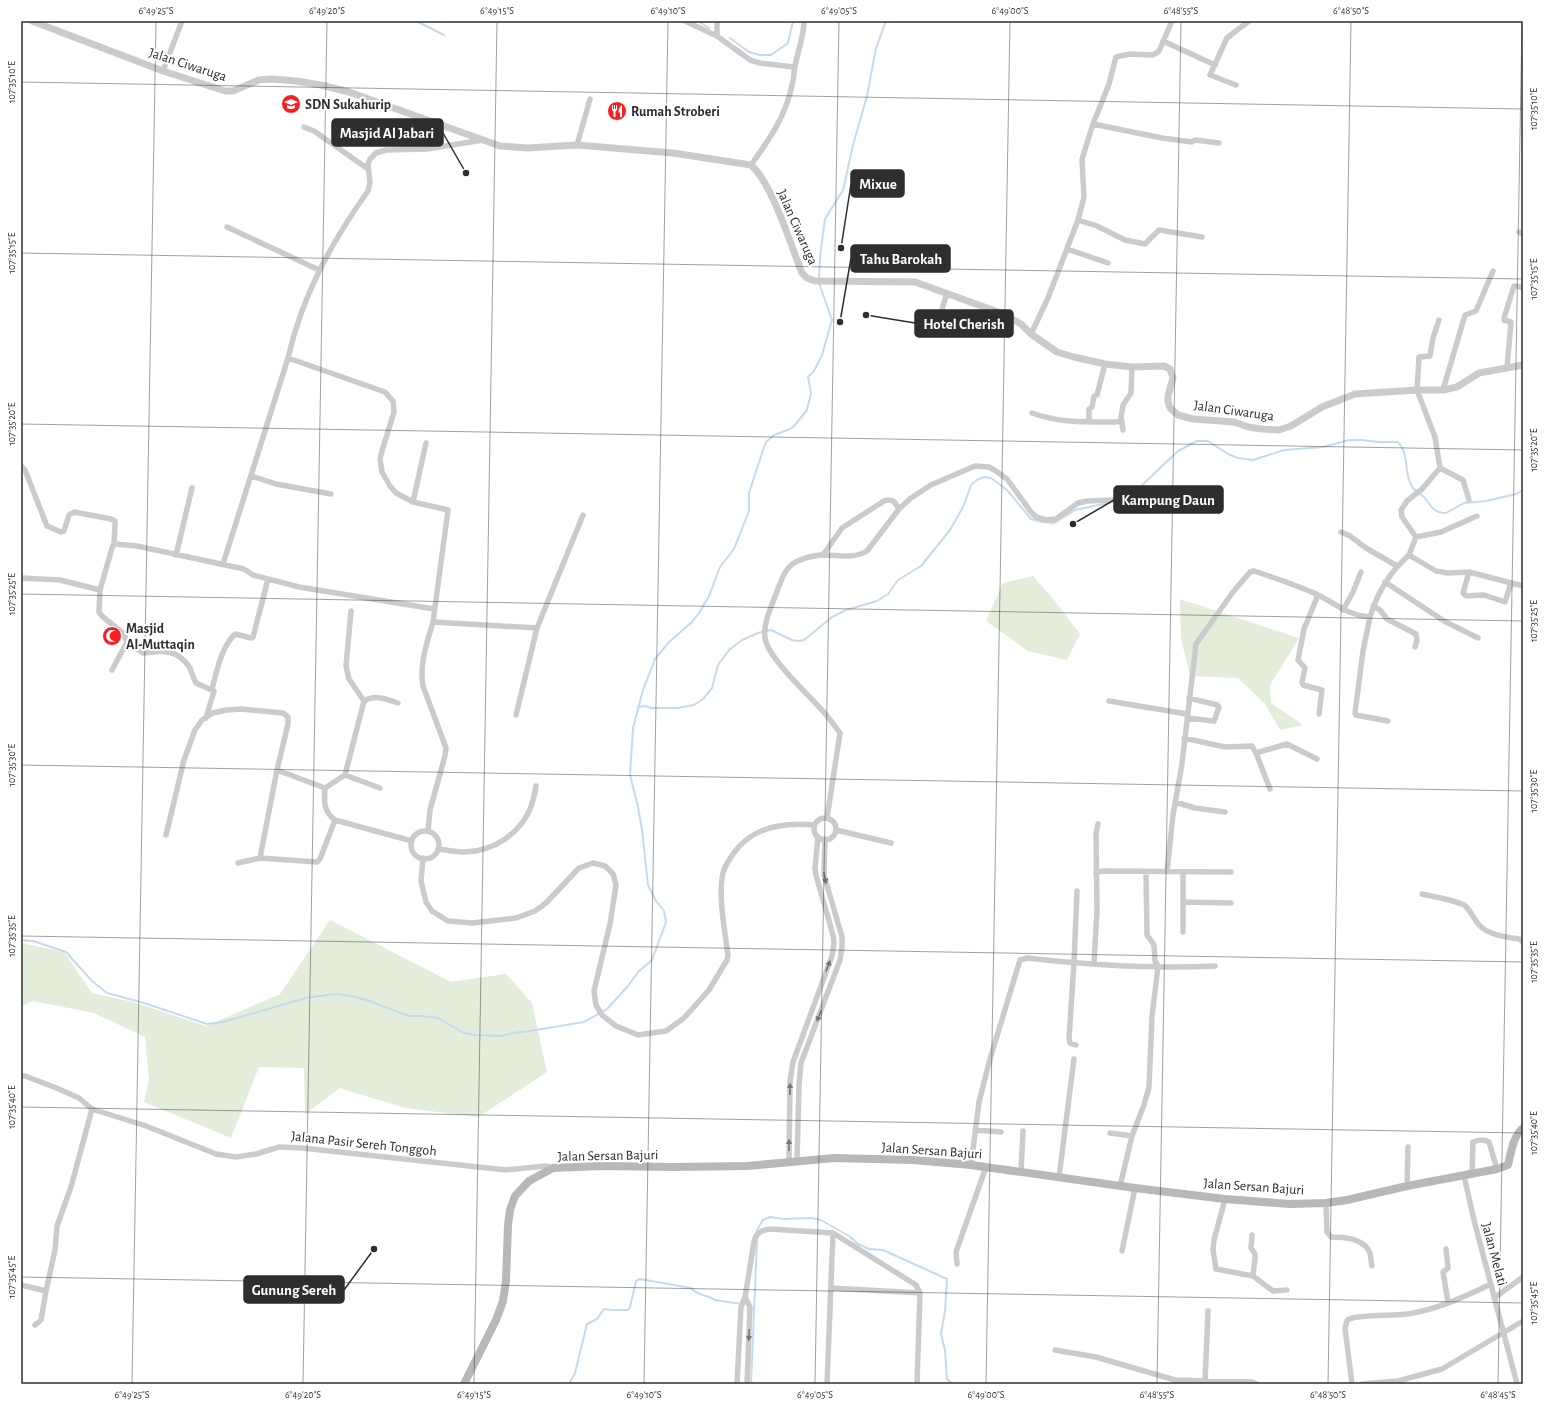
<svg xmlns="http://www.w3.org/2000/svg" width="1544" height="1405" viewBox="0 0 1544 1405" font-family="'Alegreya Sans',sans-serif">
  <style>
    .green { fill: #e3edda }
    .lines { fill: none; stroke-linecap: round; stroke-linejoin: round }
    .stream { stroke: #c4dbef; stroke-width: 2 }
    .minor { stroke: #cbcbcb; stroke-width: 5.5 }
    .tertiary { stroke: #cbcbcb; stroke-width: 7 }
    .secondary { stroke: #b8b8b8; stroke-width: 8 }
    .oneway { fill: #757575 }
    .ticks { fill: none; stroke: #2e2e2e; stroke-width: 1; stroke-opacity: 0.45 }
    .labels { text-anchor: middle; stroke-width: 4; stroke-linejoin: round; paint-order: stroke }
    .street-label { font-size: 14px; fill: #2e2e2e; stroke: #fff }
    .poi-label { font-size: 14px; font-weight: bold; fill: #2e2e2e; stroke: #fff; text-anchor: start }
    .leader { fill: none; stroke: #2e2e2e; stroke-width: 1.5 }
    .callout-dot { fill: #2e2e2e; stroke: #fff; stroke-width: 1.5 }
    .callout { fill: #2e2e2e; stroke: #2e2e2e; stroke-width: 1.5 }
    .callout-label { font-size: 15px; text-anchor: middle; font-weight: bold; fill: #fff }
    .neatline { fill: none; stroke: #2e2e2e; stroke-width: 1.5 }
    .ticks-label { font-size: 10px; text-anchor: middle; fill: #2e2e2e }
  </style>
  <rect width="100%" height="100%" fill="#fff"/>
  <path class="green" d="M1033 576 1054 600 1080 634 1067 660 1028 651 986 621 1003 583Z
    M1180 599 1299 638 1270 685 1271 703 1303 725 1280 730 1265 704 1238 678 1190 676 1181 639Z
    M330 920 451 982 506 974 532 1003 547 1072 478 1117 405 1108 340 1088 305 1114 304 1068 259 1067 231 1138 144 1102 149 1080 145 1037 94 1013 33 1001 21 1007V943L64 952 92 993 133 1002 206 1026 280 994Z"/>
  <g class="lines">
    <path class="stream" d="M416 21 444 35
      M698 21 709 28
      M730 38 749 52 760 55H771L788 43 793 21
      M819 279 820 257 825 219 843 190 853 145 867 96 876 48 886 21
      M638 707 645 706 651 708H677L694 705 703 699 712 688 718 665 729 650 742 640 758 633 771 630 792 640 798 641 804 640 832 617 846 610 877 601 888 594 898 580 921 566 950 530 963 507 971 485 977 480 984 477 991 478 1007 490 1031 519 1042 522 1054 523 1075 510 1122 500 1139 488 1178 451 1197 441H1208L1228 454 1238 458 1253 460 1284 450 1323 447 1349 440H1361L1379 442H1398C1409 454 1404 471 1411 485 1414 491 1421 494 1425 498 1432 507 1433 513 1446 513L1464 503 1486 501 1516 494 1523 490
      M21 940 33 941 66 952 92 981 107 993 144 1003 207 1024 223 1022 306 998 334 994 352 996 369 1001 409 1016H422L438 1018 464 1033 475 1035 501 1036 513 1033 530 1031 584 1022 607 1009 628 986 638 972 652 960 666 922 664 911 656 901 648 885 642 830 638 807 630 775 633 728 643 690 655 659 669 642 692 622 699 613 709 596 720 567 734 549 749 511V493L764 447 766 442 774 435 790 429 794 426 807 410 811 393 808 377 814 371 822 355 832 320 819 283
      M757 1233V1230L763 1220 770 1217 784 1219 811 1218 821 1220 849 1236 858 1244 869 1249 883 1250 947 1279 945 1311 941 1334 945 1350 947 1379 953 1384H977
      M569 1384 575 1373 587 1324 597 1319 604 1309 612 1310H628L630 1307 636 1281 640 1279 691 1288C699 1297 707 1294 715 1300L741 1304
      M751 1384 757 1241"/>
    <path class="minor" d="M685 21 717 36 750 60 760 63 794 67
      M717 21V36
      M1163 41 1215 65
      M163 71 182 21
      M1236 85 1210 75 1227 38 1249 21
      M1093 124 1162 138 1192 142 1195 140 1219 143
      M304 127 314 131 368 169
      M577 145 590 99
      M751 165C771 137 786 116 793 81 794 76 794 71 795 66 798 51 804 36 804 21
      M1078 220 1097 226 1125 240 1145 244 1159 230 1202 237
      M227 227 319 270
      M1519 232 1523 234
      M1067 249 1108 263
      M1031 334 1048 298 1078 220 1084 197 1082 159 1093 124 1109 84 1116 57 1130 54 1153 55 1159 51 1172 21
      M934 335 947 293
      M288 358 385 392 393 401 394 412 382 451 380 459 382 472 390 486 396 493 413 502 448 510 433 622 537 628 583 515
      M1507 368 1511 322 1504 320V318L1514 286H1517L1523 288
      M1443 390 1465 315 1476 311 1493 271
      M1032 413C1059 423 1086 422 1115 422L1122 421
      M1089 422V409L1092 407 1094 396 1097 395 1105 364
      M1123 430 1121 417 1123 405 1131 393 1132 367
      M21 466 25 470 47 526 61 532 64 531 69 515 74 512 111 519 115 521V524L114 544
      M1440 468 1463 480 1469 500
      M251 476 276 484 331 494
      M413 502 426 443
      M1341 532 1350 536 1366 548 1397 566
      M1416 537 1441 532 1477 516
      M176 555 192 488
      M823 555 842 528 884 501C893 498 895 502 899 509
      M1409 555 1416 537 1402 517 1401 510 1407 501 1422 489 1440 468 1435 437 1417 390 1419 357 1430 356 1433 338 1439 320
      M223 564 288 358C302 296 331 243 368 191L370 183 368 164 370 159 376 153 386 150 427 149 483 140
      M1469 572 1463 593 1466 596 1484 595 1505 602 1511 583
      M21 578 60 580 100 590 112 548 114 544 137 546 244 569 253 575 299 587 434 609
      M1385 582 1444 621 1478 638
      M100 590 99 612 102 616 124 634 127 642 143 653C162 650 178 649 190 668 192 673 193 678 196 683L214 691 206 718
      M1318 595 1304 629 1298 660 1305 668 1302 682 1303 685 1322 690 1319 714
      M1373 606 1380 610 1387 619 1416 634 1417 640 1415 647
      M1343 610 1353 592 1361 572
      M351 611 346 666 349 679 364 701 345 775 325 788C324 801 323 811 335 820L412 841
      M1370 617 1363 651 1355 713 1356 715 1388 721
      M112 670 127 642
      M212 689C217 670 221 648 235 634L251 638 253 637 268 579
      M364 701C375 694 386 699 398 703
      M1109 701 1187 714
      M516 715 537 628
      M1187 718 1214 721 1219 707 1217 705 1189 698
      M1184 738 1225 747 1252 746 1256 753 1270 789
      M1256 753 1287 744 1317 759
      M345 775 380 788
      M1175 802 1195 808 1225 812
      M827 818 840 733C834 725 828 716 821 709 807 693 768 658 765 638 763 623 771 608 776 594 780 584 784 569 794 563 801 559 812 556 820 555 836 554 852 560 867 551L899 509 911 498 931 485 975 466 989 467 996 471 1007 479 1031 512 1036 517 1046 520 1056 519 1078 503 1087 501 1113 500 1131 491
      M814 829a11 11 0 1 1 22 0a11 11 0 1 1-22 0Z
      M836 830 891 843
      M428 831 430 810 445 756 446 748 423 686C419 664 427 643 433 622
      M411 845a14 14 0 1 1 28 0a14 14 0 1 1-28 0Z
      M166 835 184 760 195 730 202 720 213 713 226 710 241 709 283 713 288 717V724L277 770
      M438 849C447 850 456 852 465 852 494 851 520 834 531 807 533 801 535 793 536 786
      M260 858 277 770 325 788
      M423 858 421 881 426 902 432 911 448 921 472 923 516 918 535 911 546 903 579 868 593 863 605 866 613 874 616 885 610 924 594 991 596 1005 602 1015 616 1026 638 1035 666 1031 684 1018 709 990 727 960 728 955C725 932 719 901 722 878 723 868 728 862 733 854 752 826 784 822 815 825
      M238 863 260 858 317 862 320 859 335 820
      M1167 872 1173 815 1182 764 1196 644 1233 592 1250 572 1254 571C1275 578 1296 585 1316 594 1337 604 1344 614 1370 617 1377 593 1390 572 1409 555L1436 571 1448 573 1469 572 1523 586
      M1096 873 1102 871 1231 872
      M1422 894C1435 897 1451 899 1464 905 1471 910 1473 918 1479 925 1488 935 1506 937 1519 939L1523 942
      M1183 902 1231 903
      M1183 932V872
      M1094 964 1097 910 1096 833 1098 824
      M1076 1045 1070 1043 1069 1038 1074 963 1077 891
      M21 1076H25L54 1087 79 1098 92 1109 146 1126 216 1154 236 1157 256 1154 279 1147 302 1148 506 1170 546 1166 553 1168
      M975 1130 1001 1132
      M1110 1133 1132 1136 1144 1105 1149 1087 1152 1017 1158 966 1155 961 1154 945 1147 935 1146 872
      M797 1161 799 1085 801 1063 840 960 842 947V937L824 875 825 839
      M789 1162 790 1081 793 1062 832 956 834 943 833 935 816 875 815 868 818 837
      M971 1165 979 1102 990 1059 1020 960 1027 958C1089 965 1153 969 1215 966
      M1021 1172 1023 1131
      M1472 1175 1473 1142C1479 1140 1483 1139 1489 1142L1497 1169
      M1464 1176 1474 1220 1517 1384
      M1059 1177 1074 1059
      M1120 1186 1132 1136
      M1407 1186 1408 1147
      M1225 1199 1214 1240 1213 1250 1216 1269 1253 1276 1273 1291 1287 1290
      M1326 1203 1327 1232 1331 1237C1344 1237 1364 1238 1370 1253 1371 1257 1371 1262 1372 1266
      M1252 1235 1251 1248 1255 1254V1259L1253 1276
      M1446 1249 1448 1268 1443 1272 1448 1302
      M1122 1251 1135 1188
      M957 1264 956 1252 986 1167
      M21 1285 46 1291 41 1320 35 1325
      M832 1288 920 1293
      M46 1291 55 1250 57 1226 71 1187 92 1109
      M745 1297 750 1307 747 1384
      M1494 1298 1523 1277
      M1055 1350 1096 1357 1175 1380 1252 1382 1257 1384
      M1205 1382 1208 1311
      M737 1384 741 1307 745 1297 754 1242C756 1233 761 1230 770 1229L833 1233 916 1285 920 1293 917 1384
      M827 1384 833 1233
      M1352 1384 1345 1328 1347 1321 1349 1319C1361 1314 1392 1316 1407 1314 1436 1310 1464 1297 1491 1284
      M1362 1384 1398 1381 1442 1369 1523 1321"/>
    <path class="tertiary" d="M32 21 163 71 225 91H233L259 80 271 79 296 81 321 85 349 92 500 146 527 148 577 145 673 153 751 165C772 183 791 246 802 273L807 278 815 281 915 282 1001 313 1021 324 1031 334 1057 352 1074 357 1105 364 1132 367 1164 366 1170 369 1173 378 1168 396V402L1170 408 1178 415 1193 419 1234 422 1248 427 1262 429 1279 430 1291 426 1322 407 1355 394 1417 390H1443L1457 387 1479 373 1523 365"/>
    <path class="secondary" d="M464 1384 496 1320 503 1301 506 1281 508 1225 510 1210 515 1196 529 1181 553 1168 601 1166 674 1167 747 1166 834 1158 913 1160 971 1165 1135 1188 1225 1199 1290 1204 1326 1203 1347 1200 1407 1186 1497 1169 1508 1165C1511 1153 1513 1136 1523 1128"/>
  </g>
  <defs><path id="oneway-solid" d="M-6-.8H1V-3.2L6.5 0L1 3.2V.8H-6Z"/></defs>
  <g class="oneway">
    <use href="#oneway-solid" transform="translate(825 878) rotate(79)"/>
    <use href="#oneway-solid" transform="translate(828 966) rotate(-69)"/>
    <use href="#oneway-solid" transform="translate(819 1016) rotate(111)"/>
    <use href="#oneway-solid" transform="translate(790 1089) rotate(-89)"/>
    <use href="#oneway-solid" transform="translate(789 1145) rotate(-89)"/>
    <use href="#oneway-solid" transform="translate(749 1335) rotate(93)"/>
  </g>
  <path class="ticks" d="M21 82 1523 109M21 253 1523 279M21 424 1523 450M21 594 1523 621M21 765 1523 791M21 936 1523 962M21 1107 1523 1133M21 1277 1523 1303M132 1384 156 21M303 1384 327 21M474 1384 497 21M644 1384 668 21M815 1384 839 21M986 1384 1010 21M1157 1384 1181 21M1328 1384 1351 21M1498 1384 1522 21"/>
  <defs>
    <g id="school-disc" transform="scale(1)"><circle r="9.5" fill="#f61f22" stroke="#fff"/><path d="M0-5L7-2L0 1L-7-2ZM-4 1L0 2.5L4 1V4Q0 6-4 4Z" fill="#fff"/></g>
    <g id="restaurant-disc" transform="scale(1)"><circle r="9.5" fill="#f61f22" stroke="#fff"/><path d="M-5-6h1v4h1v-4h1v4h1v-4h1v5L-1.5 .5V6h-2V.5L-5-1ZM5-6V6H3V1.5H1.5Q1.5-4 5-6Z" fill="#fff"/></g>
    <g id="mosque-disc" transform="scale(1)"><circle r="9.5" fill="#f61f22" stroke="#fff"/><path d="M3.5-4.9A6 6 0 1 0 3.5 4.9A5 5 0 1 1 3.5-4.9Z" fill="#fff"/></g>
  </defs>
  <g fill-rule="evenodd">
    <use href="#school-disc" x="291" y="104"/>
    <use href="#restaurant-disc" x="617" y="111"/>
    <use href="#mosque-disc" x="112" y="636"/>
  </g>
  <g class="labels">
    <g class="street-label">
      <text transform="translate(188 64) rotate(18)" y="5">Jalan Ciwaruga</text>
      <text transform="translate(798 227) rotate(66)" y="5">Jalan Ciwaruga</text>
      <text transform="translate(1234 410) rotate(8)" y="5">Jalan Ciwaruga</text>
      <text transform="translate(364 1143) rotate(6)" y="5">Jalana Pasir Sereh Tonggoh</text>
      <text transform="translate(932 1150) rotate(4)" y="5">Jalan Sersan Bajuri</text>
      <text transform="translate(608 1155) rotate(-1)" y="5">Jalan Sersan Bajuri</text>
      <text transform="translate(1254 1186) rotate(4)" y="5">Jalan Sersan Bajuri</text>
      <text transform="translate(1495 1254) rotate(75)" y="5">Jalan Melati</text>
    </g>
    <g class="poi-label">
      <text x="305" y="109">SDN Sukahurip</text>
      <text x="631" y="116">Rumah Stroberi</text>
      <text x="126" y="633">Masjid<tspan x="126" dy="16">Al-Muttaqin</tspan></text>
    </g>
  </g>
  <path class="leader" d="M466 173L443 133M841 248L851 184M840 322L851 258M866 315L915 323M1073 524L1114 500M374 1249L344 1290"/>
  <g class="callout-dot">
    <circle cx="466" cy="173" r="4"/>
    <circle cx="841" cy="248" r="4"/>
    <circle cx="840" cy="322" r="4"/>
    <circle cx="866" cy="315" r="4"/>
    <circle cx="1073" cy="524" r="4"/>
    <circle cx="374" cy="1249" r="4"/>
  </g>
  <g class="callout">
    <rect x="332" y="119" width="111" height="27" rx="4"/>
    <rect x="851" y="170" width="53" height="27" rx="4"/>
    <rect x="851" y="245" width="99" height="27" rx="4"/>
    <rect x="915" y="310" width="98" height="27" rx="4"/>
    <rect x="1114" y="486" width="109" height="27" rx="4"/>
    <rect x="244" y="1276" width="100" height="27" rx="4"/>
  </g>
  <g class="callout-label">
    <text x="387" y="138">Masjid Al Jabari</text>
    <text x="878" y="189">Mixue</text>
    <text x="901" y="264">Tahu Barokah</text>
    <text x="964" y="329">Hotel Cherish</text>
    <text x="1168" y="505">Kampung Daun</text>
    <text x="294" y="1295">Gunung Sereh</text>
  </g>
  <rect width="1544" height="1405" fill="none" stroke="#ffffff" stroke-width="44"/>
  <rect x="22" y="22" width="1500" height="1361" class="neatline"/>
  <g class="ticks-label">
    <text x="156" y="14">6°49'25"S</text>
    <text x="327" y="14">6°49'20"S</text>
    <text x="497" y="14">6°49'15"S</text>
    <text x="668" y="14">6°49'10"S</text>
    <text x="839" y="14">6°49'05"S</text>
    <text x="1010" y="14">6°49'00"S</text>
    <text x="1181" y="14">6°48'55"S</text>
    <text x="1351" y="14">6°48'50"S</text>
    <text transform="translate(11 82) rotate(-90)" y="4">107°35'10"E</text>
    <text transform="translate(1533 109) rotate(-90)" y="4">107°35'10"E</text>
    <text transform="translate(11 253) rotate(-90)" y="4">107°35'15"E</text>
    <text transform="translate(1533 279) rotate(-90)" y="4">107°35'15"E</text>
    <text transform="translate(11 424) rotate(-90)" y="4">107°35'20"E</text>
    <text transform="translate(1533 450) rotate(-90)" y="4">107°35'20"E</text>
    <text transform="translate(11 594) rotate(-90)" y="4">107°35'25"E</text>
    <text transform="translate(1533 621) rotate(-90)" y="4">107°35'25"E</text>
    <text transform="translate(11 765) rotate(-90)" y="4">107°35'30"E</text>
    <text transform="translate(1533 791) rotate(-90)" y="4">107°35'30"E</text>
    <text transform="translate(11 936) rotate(-90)" y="4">107°35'35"E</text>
    <text transform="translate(1533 962) rotate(-90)" y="4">107°35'35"E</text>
    <text transform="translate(11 1107) rotate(-90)" y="4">107°35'40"E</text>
    <text transform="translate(1533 1133) rotate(-90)" y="4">107°35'40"E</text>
    <text transform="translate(11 1277) rotate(-90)" y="4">107°35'45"E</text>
    <text transform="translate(1533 1303) rotate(-90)" y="4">107°35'45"E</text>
    <text x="132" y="1398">6°49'25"S</text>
    <text x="303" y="1398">6°49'20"S</text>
    <text x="474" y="1398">6°49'15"S</text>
    <text x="644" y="1398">6°49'10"S</text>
    <text x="815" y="1398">6°49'05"S</text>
    <text x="986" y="1398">6°49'00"S</text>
    <text x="1157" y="1398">6°48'55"S</text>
    <text x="1328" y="1398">6°48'50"S</text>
    <text x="1498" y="1398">6°48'45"S</text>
  </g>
</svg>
